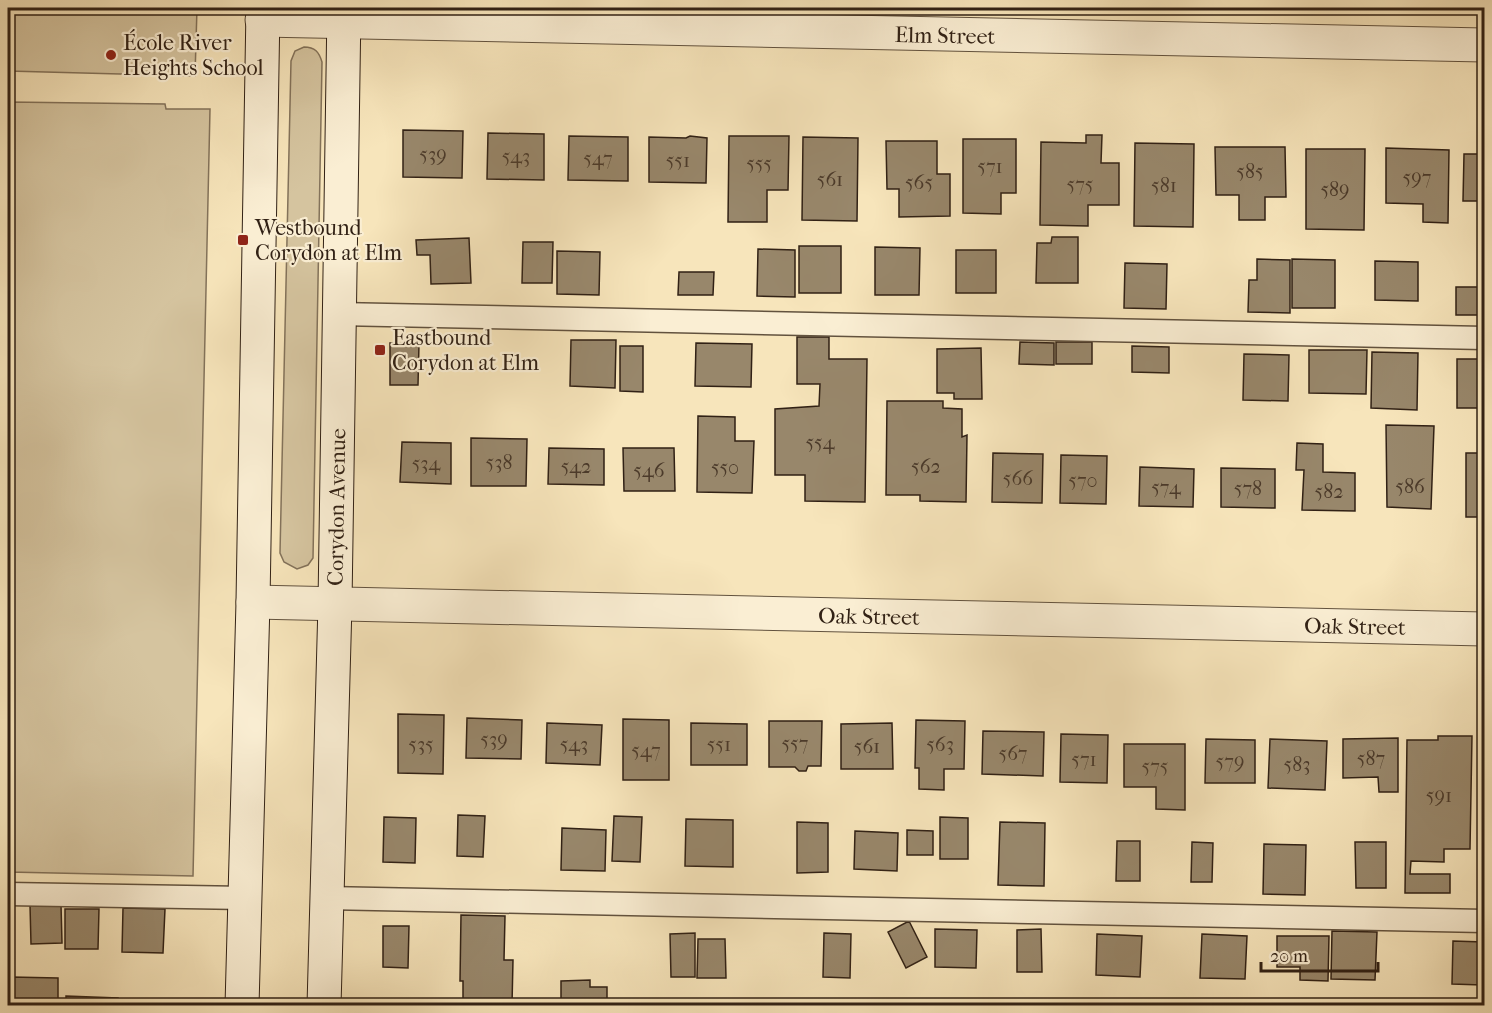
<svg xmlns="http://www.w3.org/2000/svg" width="1492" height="1013" viewBox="0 0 1492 1013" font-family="'IM FELL French Canon',serif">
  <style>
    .green { fill: #d5c49f; stroke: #83725a; stroke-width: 1.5 }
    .building { fill: #98876b; stroke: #312115; stroke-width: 1.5 }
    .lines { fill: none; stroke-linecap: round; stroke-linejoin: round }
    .lane-casing { stroke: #62523e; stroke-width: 25 }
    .street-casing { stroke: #62523e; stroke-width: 35 }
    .secondary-casing { stroke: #312115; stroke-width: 35 }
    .lane { stroke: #faeed3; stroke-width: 22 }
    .street { stroke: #faeed3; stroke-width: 33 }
    .secondary { stroke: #faeed3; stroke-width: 33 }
    .poi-dot { fill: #8f2418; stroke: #faeed3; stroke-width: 2 }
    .labels { text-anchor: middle; stroke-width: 4.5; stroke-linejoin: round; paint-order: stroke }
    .number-label { font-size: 20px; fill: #4b3a2a }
    .street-label { font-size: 22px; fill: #312115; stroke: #faeed3 }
    .poi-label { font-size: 22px; fill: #312115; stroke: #faeed3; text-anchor: start }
  </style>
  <rect width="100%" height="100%" fill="#f7e5bb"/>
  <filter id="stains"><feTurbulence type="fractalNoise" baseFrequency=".00333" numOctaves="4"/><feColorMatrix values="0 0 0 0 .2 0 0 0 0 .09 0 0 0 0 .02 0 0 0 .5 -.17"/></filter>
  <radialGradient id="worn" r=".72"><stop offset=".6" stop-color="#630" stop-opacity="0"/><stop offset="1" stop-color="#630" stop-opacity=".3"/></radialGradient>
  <path class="green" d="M8 8H197L195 76 8 71Z
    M304 47C315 47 319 52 322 62L313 558 308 565 297 569 284 562 280 553 291 61 295 51Z
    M8 102 165 104 166 109H210L193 876 8 872Z"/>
  <path class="building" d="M403 130 463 131 462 178 403 177Z
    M488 133 544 134V180L487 179Z
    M1086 135H1102L1101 163H1119V205H1088V226L1040 225 1041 142 1086 143Z
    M569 136 628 137V181L568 180Z
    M690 136 707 138 706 183 649 182V137L686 138Z
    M729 136H789L788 190H767V222H728Z
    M803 137 858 138 857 221 802 220Z
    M963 139H1016V193H1001V214L963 213Z
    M886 141H937V174H950V216L899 217V189H887Z
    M1135 143 1194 144 1193 227 1134 226Z
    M1215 147H1285L1286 197H1265V220H1239V195H1216Z
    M1386 148 1449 150 1448 223 1423 222V204L1386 203Z
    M1306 149H1365L1364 230 1306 229Z
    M1464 154H1484V201H1463Z
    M1052 237H1078V283H1036L1037 243H1051Z
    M469 238 471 283 431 284 430 255H417L416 240Z
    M523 242H553L552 283H522Z
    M799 246H841V293H799Z
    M875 247 920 248 919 295H875Z
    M758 249 795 250V297L757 296Z
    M956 250H996V293H956Z
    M557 251 600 252 599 295 557 294Z
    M1257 259 1290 260V313L1248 312 1249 280H1257Z
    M1292 259 1335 260V308H1292Z
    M1375 261 1418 262V301L1375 300Z
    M1125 263 1167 264 1166 309 1124 308Z
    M679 272H714L713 295H678Z
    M1456 287H1484V315H1456Z
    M797 337H829V359H867L865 502 805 501V475H775V409L819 406 820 384H797Z
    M571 340H616L615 388 570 386Z
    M1020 342 1054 343V365L1019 364Z
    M1056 342H1092V364H1056Z
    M390 343 419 344 418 385H390Z
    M696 343 752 344 751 387 695 386Z
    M620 346H643V392L620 391Z
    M1132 346 1169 347V373L1132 372Z
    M981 348 982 399H954V393H937V349Z
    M1309 350H1367L1366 394 1309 393Z
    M1372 352 1418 353 1417 410 1371 408Z
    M1244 354 1289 355 1288 401 1243 400Z
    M1457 359H1484V408H1457Z
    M887 401H943V408L962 409V437L967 435 966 502 920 501V495H886Z
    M698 416 735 417V441H754L752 493 697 492Z
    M1386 425 1434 426 1431 509 1387 507Z
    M471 438 527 439 526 486H471Z
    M402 442 451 443V484L400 482Z
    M1297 443 1323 444V472L1355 473V511L1302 510 1304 470H1296Z
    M549 448 604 449V485L548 484Z
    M623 448H674L675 491H624Z
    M993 453 1043 454 1042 503 992 502Z
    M1466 453H1484V517H1466Z
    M1061 455 1107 456 1106 504 1060 503Z
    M1140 467 1194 469 1193 507 1139 506Z
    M1221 468 1275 469V508L1221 507Z
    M398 714 444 715 443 774 398 773Z
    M467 718 522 720 521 759 466 758Z
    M623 719 669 720V780H623Z
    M916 720 965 721 964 769H944V790L919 789V768H915Z
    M769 721H822L821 766H808L806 771H799L795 767H769Z
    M547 723 602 725 600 765 546 763Z
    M691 723 747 724V765H691Z
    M892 723 893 769H841V724Z
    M983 731 1044 732 1043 776 982 774Z
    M1061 734 1108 735 1107 783 1060 782Z
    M1438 736H1472L1470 849H1444V862L1411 861 1410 874H1450V893H1405L1407 740H1438Z
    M1398 738V792H1379L1378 777 1343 778V739Z
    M1206 739 1255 740V783H1205Z
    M1270 739 1327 741 1325 790 1268 788Z
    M1124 744H1185V810L1156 809V787H1124Z
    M458 815 485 816 483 857 457 856Z
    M614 816 642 817 640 862 612 861Z
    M384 817 416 818 415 863 383 862Z
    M940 817 968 818V859H940Z
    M686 819 733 820V867L685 866Z
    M797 822 828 823V872L797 873Z
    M1000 822 1045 823 1044 886 998 885Z
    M1481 826 1484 827V871H1479Z
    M562 828 606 830 605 871 561 870Z
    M907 830 933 831V855H907Z
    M855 831 898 833 897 871 854 869Z
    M1117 841H1140V881H1116Z
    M1192 842 1213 843 1212 882H1191Z
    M1355 842H1386V888H1356Z
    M1264 844 1306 845 1305 895 1263 894Z
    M30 905H61L62 943 31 944Z
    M123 908 165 909 163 953 122 952Z
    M65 909H99L98 949H65Z
    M461 915 505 916 504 960H513L512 1005 463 1006V981H460Z
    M909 921 927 957 906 968 888 932Z
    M383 926H409L408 968 383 967Z
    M935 929 977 930 976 968 935 967Z
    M1041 929 1042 972H1017V930Z
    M1332 931 1377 932 1375 980 1331 979Z
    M695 933V977H671L670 934Z
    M824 933 851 934 850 978 823 977Z
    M1097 934 1142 936 1140 977 1096 975Z
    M1202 934 1247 936 1245 979 1200 978Z
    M1277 936H1329L1328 981 1300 980V967H1277Z
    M698 939H725L726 978H697Z
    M1453 941 1483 942 1482 985 1452 984Z
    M11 977 58 978V1006H11Z
    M590 980V987H607V1006H561V981Z
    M66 996 118 998V1006H66Z
    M134 1003 192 1004V1006H134Z"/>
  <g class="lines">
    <g class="lane-casing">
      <path id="lane" d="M338 314 1484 338
        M8 894 245 898
        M326 898 1484 921"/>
    </g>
    <g class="street-casing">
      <path id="street" d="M262 20 1484 45
        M253 602 1484 629"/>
    </g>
    <g class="secondary-casing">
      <path id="secondary" d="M242 1006 253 602 263 8
        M324 1006 335 604 344 8"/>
    </g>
    <use href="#lane" class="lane"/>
    <use href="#street" class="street"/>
    <use href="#secondary" class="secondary"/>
  </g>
  <g class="poi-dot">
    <circle cx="111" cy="55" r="6"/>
    <rect x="237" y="234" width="12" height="12" rx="3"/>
    <rect x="374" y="344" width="12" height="12" rx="3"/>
  </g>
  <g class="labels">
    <g class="number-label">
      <text x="433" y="161">539</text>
      <text x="516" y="163">543</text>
      <text x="598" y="165">547</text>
      <text x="678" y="167">551</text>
      <text x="759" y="170">555</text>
      <text x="990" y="173">571</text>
      <text x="1250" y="178">585</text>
      <text x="1417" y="184">597</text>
      <text x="830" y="186">561</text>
      <text x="919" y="189">565</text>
      <text x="1080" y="191">575</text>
      <text x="1164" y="192">581</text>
      <text x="1335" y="196">589</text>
      <text x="820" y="449">554</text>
      <text x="499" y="469">538</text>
      <text x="426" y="470">534</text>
      <text x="576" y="473">542</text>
      <text x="926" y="473">562</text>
      <text x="725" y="474">550</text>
      <text x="649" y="477">546</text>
      <text x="1018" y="485">566</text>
      <text x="1083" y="487">570</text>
      <text x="1410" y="493">586</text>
      <text x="1166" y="494">574</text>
      <text x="1248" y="495">578</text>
      <text x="1329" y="498">582</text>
      <text x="494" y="746">539</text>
      <text x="795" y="750">557</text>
      <text x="421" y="751">535</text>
      <text x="574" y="751">543</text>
      <text x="719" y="751">551</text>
      <text x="940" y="751">563</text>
      <text x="867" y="753">561</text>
      <text x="646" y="757">547</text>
      <text x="1013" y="760">567</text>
      <text x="1371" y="765">587</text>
      <text x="1084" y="766">571</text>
      <text x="1230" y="768">579</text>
      <text x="1297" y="771">583</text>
      <text x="1155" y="773">575</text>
      <text x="1439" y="802">591</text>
    </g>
    <g class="street-label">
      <text transform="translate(945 35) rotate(1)" y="8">Elm Street</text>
      <text transform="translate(336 507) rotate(-89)" y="8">Corydon Avenue</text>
      <text transform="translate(869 616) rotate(1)" y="8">Oak Street</text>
      <text transform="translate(1355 626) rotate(1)" y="8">Oak Street</text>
    </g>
    <g class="poi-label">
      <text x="123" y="50">École River<tspan x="123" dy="25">Heights School</tspan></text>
      <text x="255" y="235">Westbound<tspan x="255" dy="25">Corydon at Elm</tspan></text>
      <text x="392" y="345">Eastbound<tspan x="392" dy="25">Corydon at Elm</tspan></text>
    </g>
  </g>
  <rect width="1492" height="1013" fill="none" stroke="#f7e5bb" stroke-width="30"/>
  <rect x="9" y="9" width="1474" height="995" fill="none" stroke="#312115" stroke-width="3"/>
  <rect x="15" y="15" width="1462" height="983" fill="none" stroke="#312115" stroke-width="1.5"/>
  <path d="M1261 962v9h117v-9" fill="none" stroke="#312115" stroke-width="3"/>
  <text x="1270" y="962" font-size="18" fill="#312115" stroke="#faeed3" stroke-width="4.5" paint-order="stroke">20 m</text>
  <rect width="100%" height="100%" filter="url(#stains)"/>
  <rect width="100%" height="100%" fill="url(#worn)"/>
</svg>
